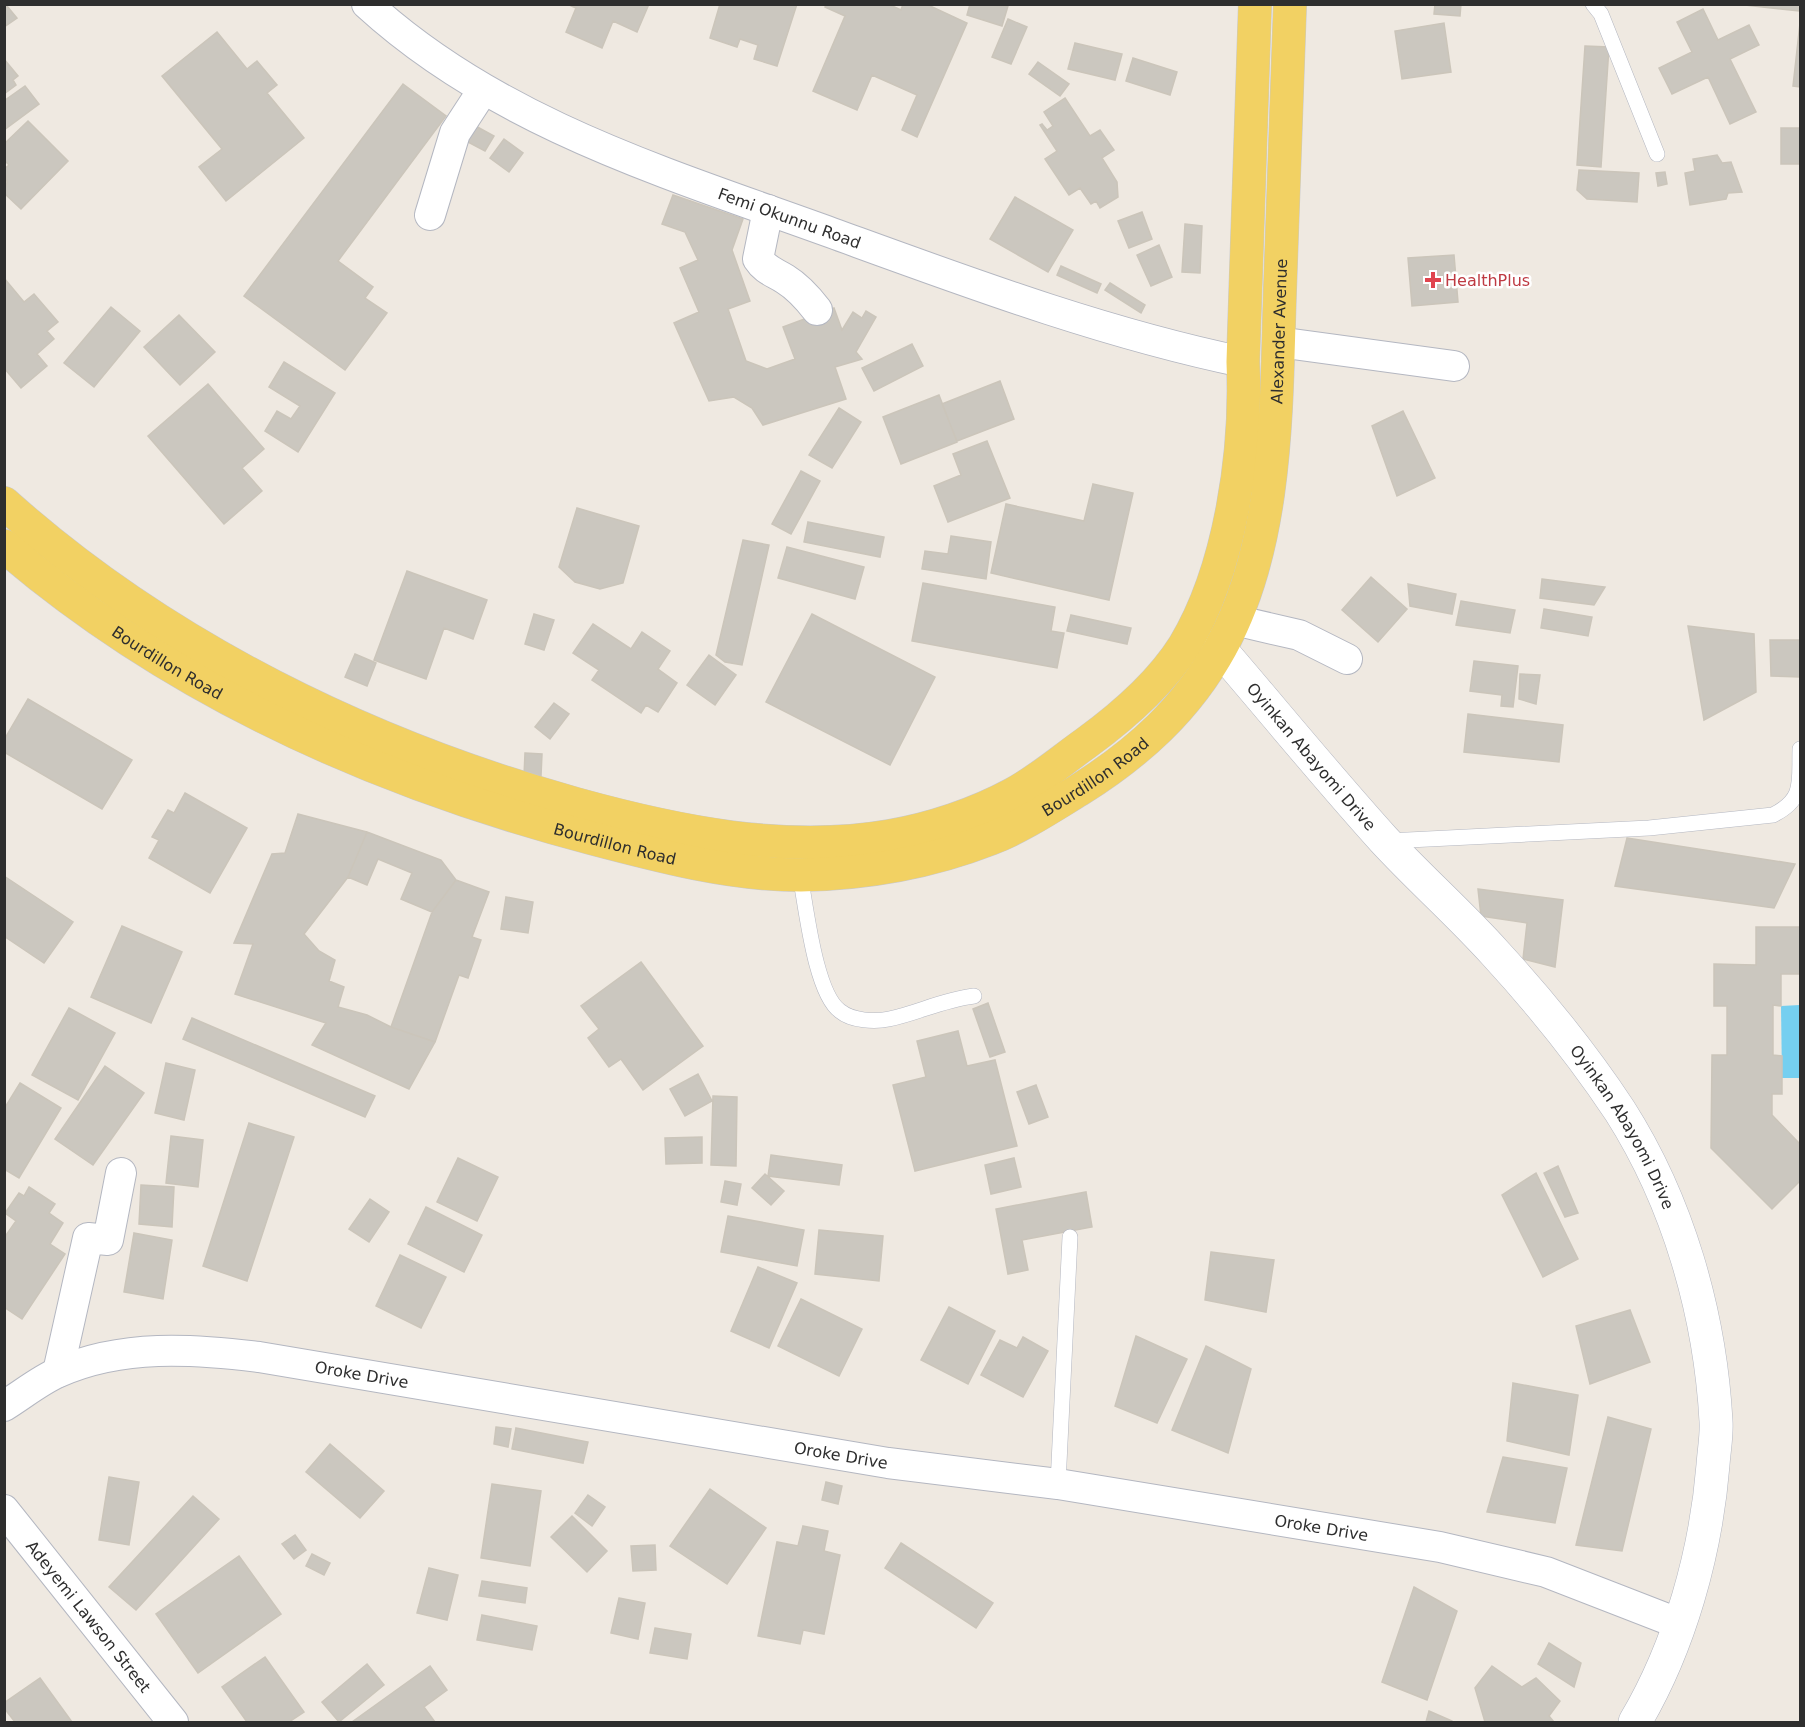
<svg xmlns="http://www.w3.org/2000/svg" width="1805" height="1727" viewBox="0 0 1805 1727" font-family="'DejaVu Sans',sans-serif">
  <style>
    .water { fill: #75cff0 }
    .building { fill: #cbc7bf; stroke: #cbc5ba; stroke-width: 1.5 }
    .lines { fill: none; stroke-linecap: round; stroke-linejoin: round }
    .lane-casing { stroke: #b4b7c1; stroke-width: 16 }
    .street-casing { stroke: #b4b7c1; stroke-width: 32 }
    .secondary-casing { stroke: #b4b7c1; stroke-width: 34 }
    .primary-casing { stroke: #c9c9c9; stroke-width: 34 }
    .lane { stroke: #fff; stroke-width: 15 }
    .street { stroke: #fff; stroke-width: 30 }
    .secondary { stroke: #fff; stroke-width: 33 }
    .primary { stroke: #f2d163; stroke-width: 33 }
    .health-dot { fill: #e0444e; stroke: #fff; stroke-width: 2 }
    .labels { text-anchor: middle; stroke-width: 5; stroke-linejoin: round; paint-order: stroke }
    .street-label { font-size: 16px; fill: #2e2e2e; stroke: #fff }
    .health-label { font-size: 16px; fill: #be3a42; stroke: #fff; text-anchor: start }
  </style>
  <rect width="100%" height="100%" fill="#efe9e1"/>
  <path class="water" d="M1800 1005V1078H1782L1781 1006Z"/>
  <path class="building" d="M567 4H649L637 32 613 21 602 48 566 32 576 8Z
    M720 4H797L777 66 754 59 758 45 740 39 737 47 710 38Z
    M826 4H888L901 10 903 4H926L967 23 917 137 902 130 917 95 872 75 857 110 813 91 845 16 825 7Z
    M970 4 1008 6 1002 26 967 15Z
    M1435 4H1461L1460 16 1434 14Z
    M1736 4H1800L1799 11Z
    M7 6 17 18 4 27V8Z
    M1703 9 1718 40 1749 25 1759 45 1730 59 1756 112 1730 124 1708 77 1672 94 1659 68 1692 52 1677 22Z
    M1008 19 1027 27 1011 64 992 57Z
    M1444 23 1451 72 1402 79 1395 31Z
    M1800 23V87L1793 86Z
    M217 32 247 69 257 61 277 85 267 93 304 138 226 201 199 167 222 149 162 76Z
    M1075 43 1122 54 1115 80 1068 69Z
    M1585 46 1609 47 1601 167 1577 165Z
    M1133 58 1177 72 1170 95 1126 81Z
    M4 59 18 76 13 80 16 85 4 94Z
    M1038 62 1069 84 1060 96 1029 74Z
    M403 84 446 116 338 261 373 287 365 298 387 313 345 370 244 296Z
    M25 86 39 104 4 130V101Z
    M1065 98 1090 136 1100 130 1114 150 1102 158 1117 182 1118 197 1100 208 1096 201 1091 204 1080 188 1069 195 1045 159 1057 151 1040 125 1042 124 1047 130 1053 126 1044 112Z
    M28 121 68 161 21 209 4 193 7 182 4 169 9 165 4 160V144Z
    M472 124 494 136 485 151 464 140Z
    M1781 128H1800V164H1781Z
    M504 139 523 153 509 172 490 158Z
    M1717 155 1722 163 1731 162 1742 192 1728 193 1726 199 1690 205 1685 173 1695 171 1693 159Z
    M1579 170 1639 173 1637 202 1587 199 1577 190Z
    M1665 172 1667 184 1658 186 1656 173Z
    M673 195 743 219 732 250 750 301 728 309 746 361 767 369 795 359 783 327 834 308 842 330 853 312 862 318 866 311 876 317 856 352 862 359 835 367 846 399 763 425 752 408 734 397 709 401 674 323 699 312 680 268 698 260 685 232 662 224Z
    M1015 197 1073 230 1048 272 990 239Z
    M1142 212 1152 239 1129 248 1118 221Z
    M1185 224 1202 226 1200 273 1182 272Z
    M1159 245 1172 277 1151 286 1137 255Z
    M1454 255 1458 302 1412 306 1408 258Z
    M1061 266 1101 284 1097 293 1057 275Z
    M4 278 24 302 34 294 58 322 47 331 54 339 37 354 47 366 21 388 4 368Z
    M1110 283 1145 305 1141 313 1105 290Z
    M111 307 140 331 94 387 64 363Z
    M179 315 215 352 180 385 144 347Z
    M912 344 923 366 874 391 862 368Z
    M284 362 335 393 298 452 265 431 277 411 291 419 300 406 269 387Z
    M1000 381 1014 419 957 441 942 404Z
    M208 384 264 449 242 468 262 491 224 524 148 436Z
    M939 395 957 442 901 464 883 417Z
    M839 408 861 422 832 468 809 455Z
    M1403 411 1435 478 1397 496 1372 426Z
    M987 441 1010 498 948 522 934 486 961 475 953 454Z
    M801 471 820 481 791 534 772 524Z
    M1093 484 1133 493 1109 600 991 573 1006 504 1084 521Z
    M577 508 639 526 623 583 600 589 575 582 559 567Z
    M808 522 884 537 880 557 804 542Z
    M951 536 991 542 986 579 922 569 925 551 948 554Z
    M743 540 769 545 742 665 725 662 716 655Z
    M787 547 864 567 855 599 778 578Z
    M407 571 487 600 473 639 444 628 426 679 374 660Z
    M1371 577 1407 609 1378 642 1342 610Z
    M1542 579 1605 587 1594 605 1540 598Z
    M923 583 1055 607 1051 631 1064 633 1057 668 912 641Z
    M1408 584 1456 594 1452 614 1410 606Z
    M1461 601 1515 610 1510 633 1456 625Z
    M1544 609 1592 617 1588 636 1541 628Z
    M534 614 554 620 544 650 525 644Z
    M812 614 935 677 890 765 766 702Z
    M1071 615 1131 628 1127 644 1067 631Z
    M593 624 631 649 642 632 670 651 658 669 677 683 658 712 646 705 641 713 592 680 599 670 573 653Z
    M1688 626 1754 634 1756 692 1704 720Z
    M1770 640H1800V677L1771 676Z
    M355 654 376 663 367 686 345 677Z
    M709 655 736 675 715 705 687 685Z
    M1474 661 1518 666 1513 707 1501 706 1502 695 1470 691Z
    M1520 674 1540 675 1536 704 1519 699Z
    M28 699 132 760 102 809 4 752V740Z
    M554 703 569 714 550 739 535 727Z
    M1468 714 1563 725 1559 762 1464 752Z
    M525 753 542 754 541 776H524Z
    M185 793 247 828 210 893 149 858 159 840 152 837 168 810 174 813Z
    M298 814 367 832 348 877 304 934 319 951 335 960 329 981 344 987 338 1007 367 1015 391 1027 435 1042 409 1089 312 1045 326 1023 235 994 253 944 234 943 272 854 285 853Z
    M367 832 441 860 456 880 432 912 401 899 412 873 378 859 367 885 348 877Z
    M1627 838 1795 864 1774 908 1615 886Z
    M4 876 73 922 44 963 4 936Z
    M456 880 489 892 472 937 481 940 468 978 459 975 435 1042 391 1027 432 912Z
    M1478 889 1563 900 1555 967 1523 959 1527 923 1481 916Z
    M506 897 533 902 528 933 501 929Z
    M122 926 182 952 151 1023 91 997Z
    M1756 927H1800V974H1781V1006L1773 1005V1055L1782 1056V1094H1772V1115L1800 1144V1181L1772 1209 1711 1148 1712 1055H1727V1006H1714V964L1756 965Z
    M641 962 703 1046 643 1090 621 1059 609 1067 588 1038 599 1029 581 1006Z
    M988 1003 1005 1052 990 1057 973 1009Z
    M69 1008 115 1033 78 1100 32 1075Z
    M192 1018 375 1096 365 1117 183 1039Z
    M958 1031 967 1066 995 1060 1017 1146 915 1171 893 1085 926 1077 917 1041Z
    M166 1063 195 1070 184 1120 155 1113Z
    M105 1066 144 1093 93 1165 55 1139Z
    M698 1074 712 1101 685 1116 670 1089Z
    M20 1083 61 1108 19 1178 4 1169V1109Z
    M1036 1085 1048 1117 1029 1124 1017 1092Z
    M713 1096 737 1097 736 1166 711 1165Z
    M249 1123 294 1137 247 1281 203 1266Z
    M171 1136 203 1140 198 1187 166 1183Z
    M702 1137V1163L666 1164 665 1138Z
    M771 1155 842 1165 839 1185 768 1176Z
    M458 1158 498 1177 477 1221 437 1202Z
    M1014 1158 1021 1187 991 1194 985 1165Z
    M1558 1166 1578 1213 1565 1217 1544 1173Z
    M1536 1173 1578 1259 1543 1277 1502 1195Z
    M765 1174 784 1191 771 1205 752 1188Z
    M725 1181 741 1184 737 1205 721 1202Z
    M141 1185 174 1187 172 1227 139 1224Z
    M29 1187 55 1204 49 1213 63 1223 50 1244 65 1254 22 1319 4 1307V1238L16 1221 5 1213 19 1193 24 1196Z
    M1086 1192 1092 1227 1022 1240 1028 1270 1008 1274 996 1209Z
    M370 1199 389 1212 369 1242 349 1229Z
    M426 1207 482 1235 464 1272 408 1244Z
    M728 1216 804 1230 797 1266 721 1252Z
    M819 1230 883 1236 879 1281 815 1274Z
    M134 1233 172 1240 163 1299 124 1292Z
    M1211 1252 1274 1260 1266 1312 1205 1300Z
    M400 1255 446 1277 421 1328 376 1306Z
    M758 1267 797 1283 769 1348 731 1331Z
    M801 1299 862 1329 839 1376 778 1346Z
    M949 1307 995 1331 968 1384 921 1360Z
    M1630 1310 1650 1362 1590 1384 1576 1326Z
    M1136 1336 1187 1359 1157 1423 1115 1406Z
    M1023 1337 1048 1351 1023 1397 981 1375 1000 1340 1017 1348Z
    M1206 1346 1251 1369 1228 1453 1172 1430Z
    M1513 1383 1578 1395 1569 1455 1507 1441Z
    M1608 1417 1651 1429 1622 1551 1576 1545Z
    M496 1427 511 1429 508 1447 494 1444Z
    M516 1428 588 1442 583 1463 512 1449Z
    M330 1444 384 1491 360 1518 306 1472Z
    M1503 1457 1567 1468 1555 1523 1487 1512Z
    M109 1477 139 1482 129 1545 99 1540Z
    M826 1482 842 1486 838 1504 822 1500Z
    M492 1484 541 1491 530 1566 481 1558Z
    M710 1489 766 1528 727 1584 670 1546Z
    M588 1495 605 1507 592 1526 575 1513Z
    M193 1496 219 1519 136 1610 109 1587Z
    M572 1516 607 1551 587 1572 551 1537Z
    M803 1526 828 1531 824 1551 840 1555 824 1634 803 1630 800 1644 758 1636 777 1542 798 1546Z
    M295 1535 306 1550 294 1559 282 1544Z
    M901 1543 993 1603 976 1628 885 1568Z
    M655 1545 656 1570 633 1571 631 1546Z
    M312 1554 330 1563 324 1575 306 1566Z
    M239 1556 281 1614 198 1673 156 1614Z
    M429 1568 458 1575 447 1620 417 1613Z
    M482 1581 527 1588 525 1603 479 1596Z
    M1414 1587 1457 1611 1427 1700 1382 1682Z
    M619 1598 645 1603 638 1639 611 1633Z
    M482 1615 537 1626 532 1650 477 1640Z
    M655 1628 691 1634 687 1659 650 1653Z
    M1549 1643 1581 1663 1574 1687 1538 1664Z
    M265 1657 304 1712 289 1722H247L222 1687Z
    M367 1664 384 1685 339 1722 322 1702Z
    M430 1666 447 1690 424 1707 435 1722H352Z
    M1492 1666 1522 1687 1536 1678 1560 1701 1549 1716 1554 1722H1485L1475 1688Z
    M40 1678 72 1722H15L4 1708V1703Z
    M1429 1711 1452 1721V1722H1426Z"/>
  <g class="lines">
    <g class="lane-casing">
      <path id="lane" d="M1593 4 1601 14 1657 154
        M1388 841 1649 828 1773 815C1805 799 1799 782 1800 749
        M800 875C806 906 815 993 840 1011 852 1021 875 1022 889 1019 918 1013 942 1000 974 996
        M1058 1484 1070 1237"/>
    </g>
    <g class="street-casing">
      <g id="street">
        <path id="s1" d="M367 4C497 123 669 174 832 233 967 282 1103 333 1243 362"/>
        <path d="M768 210 758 259C765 270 774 272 785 279 798 287 807 297 817 310"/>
        <path d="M430 215 455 133 483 90"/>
        <path d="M1278 342 1454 366"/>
        <path d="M1234 620 1299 635 1347 659"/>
        <path d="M58 1372 88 1238 108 1240 121 1173"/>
        <path id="s2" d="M4 1406C22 1395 40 1380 59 1372 122 1344 193 1349 259 1357L888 1463 1058 1484 1440 1547 1546 1572 1680 1624"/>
        <path id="s3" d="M4 1510 173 1722"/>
      </g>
    </g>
    <g class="secondary-casing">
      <g id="secondary">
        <path id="s4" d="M1220 649C1275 713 1328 778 1384 840 1420 879 1460 914 1495 953 1540 1002 1583 1055 1620 1111 1678 1202 1710 1313 1716 1421 1717 1435 1714 1450 1713 1465 1706 1552 1680 1646 1635 1722"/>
      </g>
    </g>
    <g class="primary-casing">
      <g id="primary">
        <path d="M4 503C166 648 369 746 576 804 677 832 785 854 890 836 931 829 976 814 1013 794 1039 780 1062 760 1086 743 1123 716 1160 684 1184 646 1231 568 1247 451 1243 362L1255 4"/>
        <path id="s5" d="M4 546C173 691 378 782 591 838 659 856 731 875 801 875 865 874 931 862 990 839 1021 827 1051 807 1079 790 1138 753 1187 709 1221 647 1279 542 1276 405 1280 289 1284 194 1287 99 1290 4"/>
      </g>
    </g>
    <use href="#lane" class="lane"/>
    <use href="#street" class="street"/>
    <use href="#secondary" class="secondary"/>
    <use href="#primary" class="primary"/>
  </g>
  <path class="health-dot" d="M1430 271h6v6h6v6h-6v6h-6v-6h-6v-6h6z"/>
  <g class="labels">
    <g class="street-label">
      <text dy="6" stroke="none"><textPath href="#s1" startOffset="477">Femi Okunnu Road</textPath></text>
      <text dy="6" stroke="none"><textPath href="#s5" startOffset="1698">Alexander Avenue</textPath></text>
      <text dy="6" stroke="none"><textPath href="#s5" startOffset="201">Bourdillon Road</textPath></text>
      <text dy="6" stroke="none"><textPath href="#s4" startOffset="141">Oyinkan Abayomi Drive</textPath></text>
      <text dy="6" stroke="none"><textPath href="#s5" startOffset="1191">Bourdillon Road</textPath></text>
      <text dy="6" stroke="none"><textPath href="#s5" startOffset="686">Bourdillon Road</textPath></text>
      <text dy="6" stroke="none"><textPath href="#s4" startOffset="627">Oyinkan Abayomi Drive</textPath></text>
      <text dy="6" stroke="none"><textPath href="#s2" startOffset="372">Oroke Drive</textPath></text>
      <text dy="6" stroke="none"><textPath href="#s2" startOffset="858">Oroke Drive</textPath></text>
      <text dy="6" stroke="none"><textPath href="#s2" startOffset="1344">Oroke Drive</textPath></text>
      <text dy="6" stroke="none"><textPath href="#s3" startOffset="136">Adeyemi Lawson Street</textPath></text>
    </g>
    <g class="health-label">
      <text x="1445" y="286">HealthPlus</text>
    </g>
  </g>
  <rect width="1805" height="1727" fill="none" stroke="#2e2e2e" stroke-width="12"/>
</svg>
